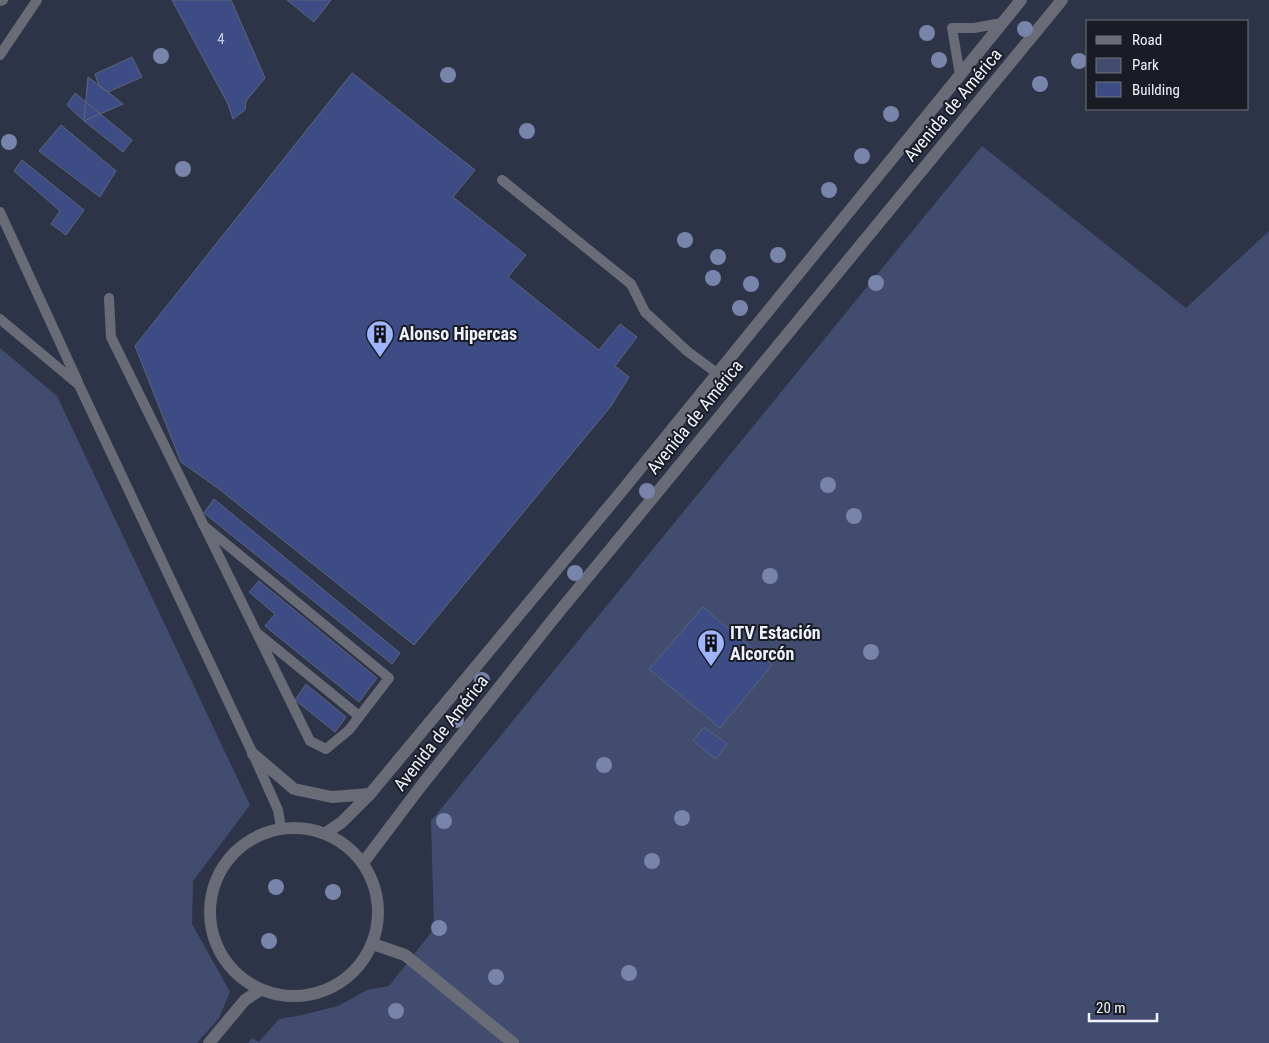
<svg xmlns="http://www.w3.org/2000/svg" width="1269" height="1043" viewBox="0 0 1269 1043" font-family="'Roboto Condensed',sans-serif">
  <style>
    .green { fill: #424c6f }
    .building { fill: #3d4c84; stroke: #5d647a }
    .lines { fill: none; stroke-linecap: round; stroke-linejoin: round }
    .lane { stroke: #696c76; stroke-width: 10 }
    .street { stroke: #696c76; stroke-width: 12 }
    .tree { fill: #7884a9 }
    .labels { text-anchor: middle; stroke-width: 4; stroke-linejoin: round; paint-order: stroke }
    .number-label { font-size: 15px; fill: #c3c9df }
    .street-label { font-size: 18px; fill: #f0f3fd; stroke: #191c25 }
    .poi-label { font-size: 18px; font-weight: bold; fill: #f0f3fd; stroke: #191c25; text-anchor: start }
  </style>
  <rect width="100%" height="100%" fill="#2e3448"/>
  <path class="green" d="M982 146 1186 308 1269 231V1043H248L252 1038 259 1042 279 1019 302 1015 338 1006 367 990 389 986 434 929 431 821Z
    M0 348 57 396 250 805 193 881 192 924 230 992 219 1018 197 1043H0Z"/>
  <path class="building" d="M172 0H231L265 78 246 101 245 110 233 119 228 104Z
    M287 0H331L314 22Z
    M132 57 142 77 108 92 99 86 95 74Z
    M352 73 475 170 453 197 526 255 508 277 599 350 620 324 637 337 615 366 629 377 611 406 414 645 219 489 181 462 135 346Z
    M88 77 108 92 123 104 84 121Z
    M75 93 132 140 123 152 84 121 67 105Z
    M61 125 116 171 100 197 39 151Z
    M22 160 84 210 66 235 51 224 60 211 14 171Z
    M214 499 400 653 392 664 204 513Z
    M259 581 377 678 359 702 265 626 275 614 249 592Z
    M703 607 772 665 720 728 649 669Z
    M306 684 346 717 335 732 295 700Z
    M704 727 727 744 716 759 693 741Z"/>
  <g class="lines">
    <path class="lane" d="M0 1 3 0
      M0 55 37 0
      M960 75 952 28H974L1002 23
      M502 180 631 284 645 312 687 351 718 374
      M0 212 78 382
      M109 298 111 337 310 741 326 749 349 730 389 678 203 525
      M0 319 79 385 253 754 278 810 281 828
      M257 633 359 716"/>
    <path class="street" d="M253 754 294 789 332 797 370 794
      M210 912a84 84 0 1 1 168 0a84 84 0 1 1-168 0Z
      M326 833 342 822 370 794 621 492 1021 0
      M363 863 418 790 554 618 1062 0
      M373 944 405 955 513 1043
      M209 1043 245 1000 260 990"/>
  </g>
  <g class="tree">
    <circle cx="1025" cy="29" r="8"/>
    <circle cx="927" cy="33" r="8"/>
    <circle cx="161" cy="56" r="8"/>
    <circle cx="939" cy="60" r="8"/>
    <circle cx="1079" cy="61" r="8"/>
    <circle cx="448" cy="75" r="8"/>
    <circle cx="1040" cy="84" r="8"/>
    <circle cx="891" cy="114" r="8"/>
    <circle cx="527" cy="131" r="8"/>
    <circle cx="9" cy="142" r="8"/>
    <circle cx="862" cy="156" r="8"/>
    <circle cx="183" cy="169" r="8"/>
    <circle cx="829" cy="190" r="8"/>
    <circle cx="685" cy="240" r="8"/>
    <circle cx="778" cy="255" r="8"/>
    <circle cx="718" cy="257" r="8"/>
    <circle cx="713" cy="278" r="8"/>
    <circle cx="876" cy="283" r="8"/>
    <circle cx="751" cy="284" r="8"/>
    <circle cx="740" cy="308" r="8"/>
    <circle cx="828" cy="485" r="8"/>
    <circle cx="647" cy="491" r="8"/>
    <circle cx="854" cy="516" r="8"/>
    <circle cx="575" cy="573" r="8"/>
    <circle cx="770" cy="576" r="8"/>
    <circle cx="871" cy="652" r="8"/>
    <circle cx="482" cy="680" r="8"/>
    <circle cx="456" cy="720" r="8"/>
    <circle cx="604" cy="765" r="8"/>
    <circle cx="682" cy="818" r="8"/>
    <circle cx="444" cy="821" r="8"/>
    <circle cx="652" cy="861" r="8"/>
    <circle cx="276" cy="887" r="8"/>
    <circle cx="333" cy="892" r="8"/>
    <circle cx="439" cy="928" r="8"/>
    <circle cx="269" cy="941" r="8"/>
    <circle cx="629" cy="973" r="8"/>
    <circle cx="496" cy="977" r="8"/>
    <circle cx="396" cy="1011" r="8"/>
  </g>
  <defs>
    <g id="building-pin" transform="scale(1.4375)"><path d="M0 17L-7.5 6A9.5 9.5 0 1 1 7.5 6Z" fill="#9eb4fd" stroke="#191c25"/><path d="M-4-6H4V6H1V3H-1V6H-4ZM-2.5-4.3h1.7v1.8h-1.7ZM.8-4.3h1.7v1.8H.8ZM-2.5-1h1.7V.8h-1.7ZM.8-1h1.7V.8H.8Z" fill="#111"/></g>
  </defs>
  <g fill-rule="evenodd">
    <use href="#building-pin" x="380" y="334"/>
    <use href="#building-pin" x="711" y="643"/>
  </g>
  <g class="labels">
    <g class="number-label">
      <text x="221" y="44">4</text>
    </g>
    <g class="street-label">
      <text transform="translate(953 105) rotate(-50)" y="6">Avenida de América</text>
      <text transform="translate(695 417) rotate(-51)" y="6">Avenida de América</text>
      <text transform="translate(441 733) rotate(-52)" y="6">Avenida de América</text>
    </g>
    <g class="poi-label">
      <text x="399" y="340">Alonso Hipercas</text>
      <text x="730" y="639">ITV Estación<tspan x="730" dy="21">Alcorcón</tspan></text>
    </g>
  </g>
  <rect x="1086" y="20" width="162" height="90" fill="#191c25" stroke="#6f727b"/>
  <rect x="1096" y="36" width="25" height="8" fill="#696c76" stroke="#6f727b"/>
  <text x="1132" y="45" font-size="15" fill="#f0f3fd">Road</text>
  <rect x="1096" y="58" width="25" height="15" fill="#424c6f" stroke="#6f727b"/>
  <text x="1132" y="70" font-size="15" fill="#f0f3fd">Park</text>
  <rect x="1096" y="82" width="25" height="15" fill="#3d4c84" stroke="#6f727b"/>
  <text x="1132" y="95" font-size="15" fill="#f0f3fd">Building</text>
  <path d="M1089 1013v8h68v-8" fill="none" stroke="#f0f3fd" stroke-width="2.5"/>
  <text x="1096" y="1013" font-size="15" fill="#f0f3fd" stroke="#191c25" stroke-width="4" paint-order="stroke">20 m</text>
</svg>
